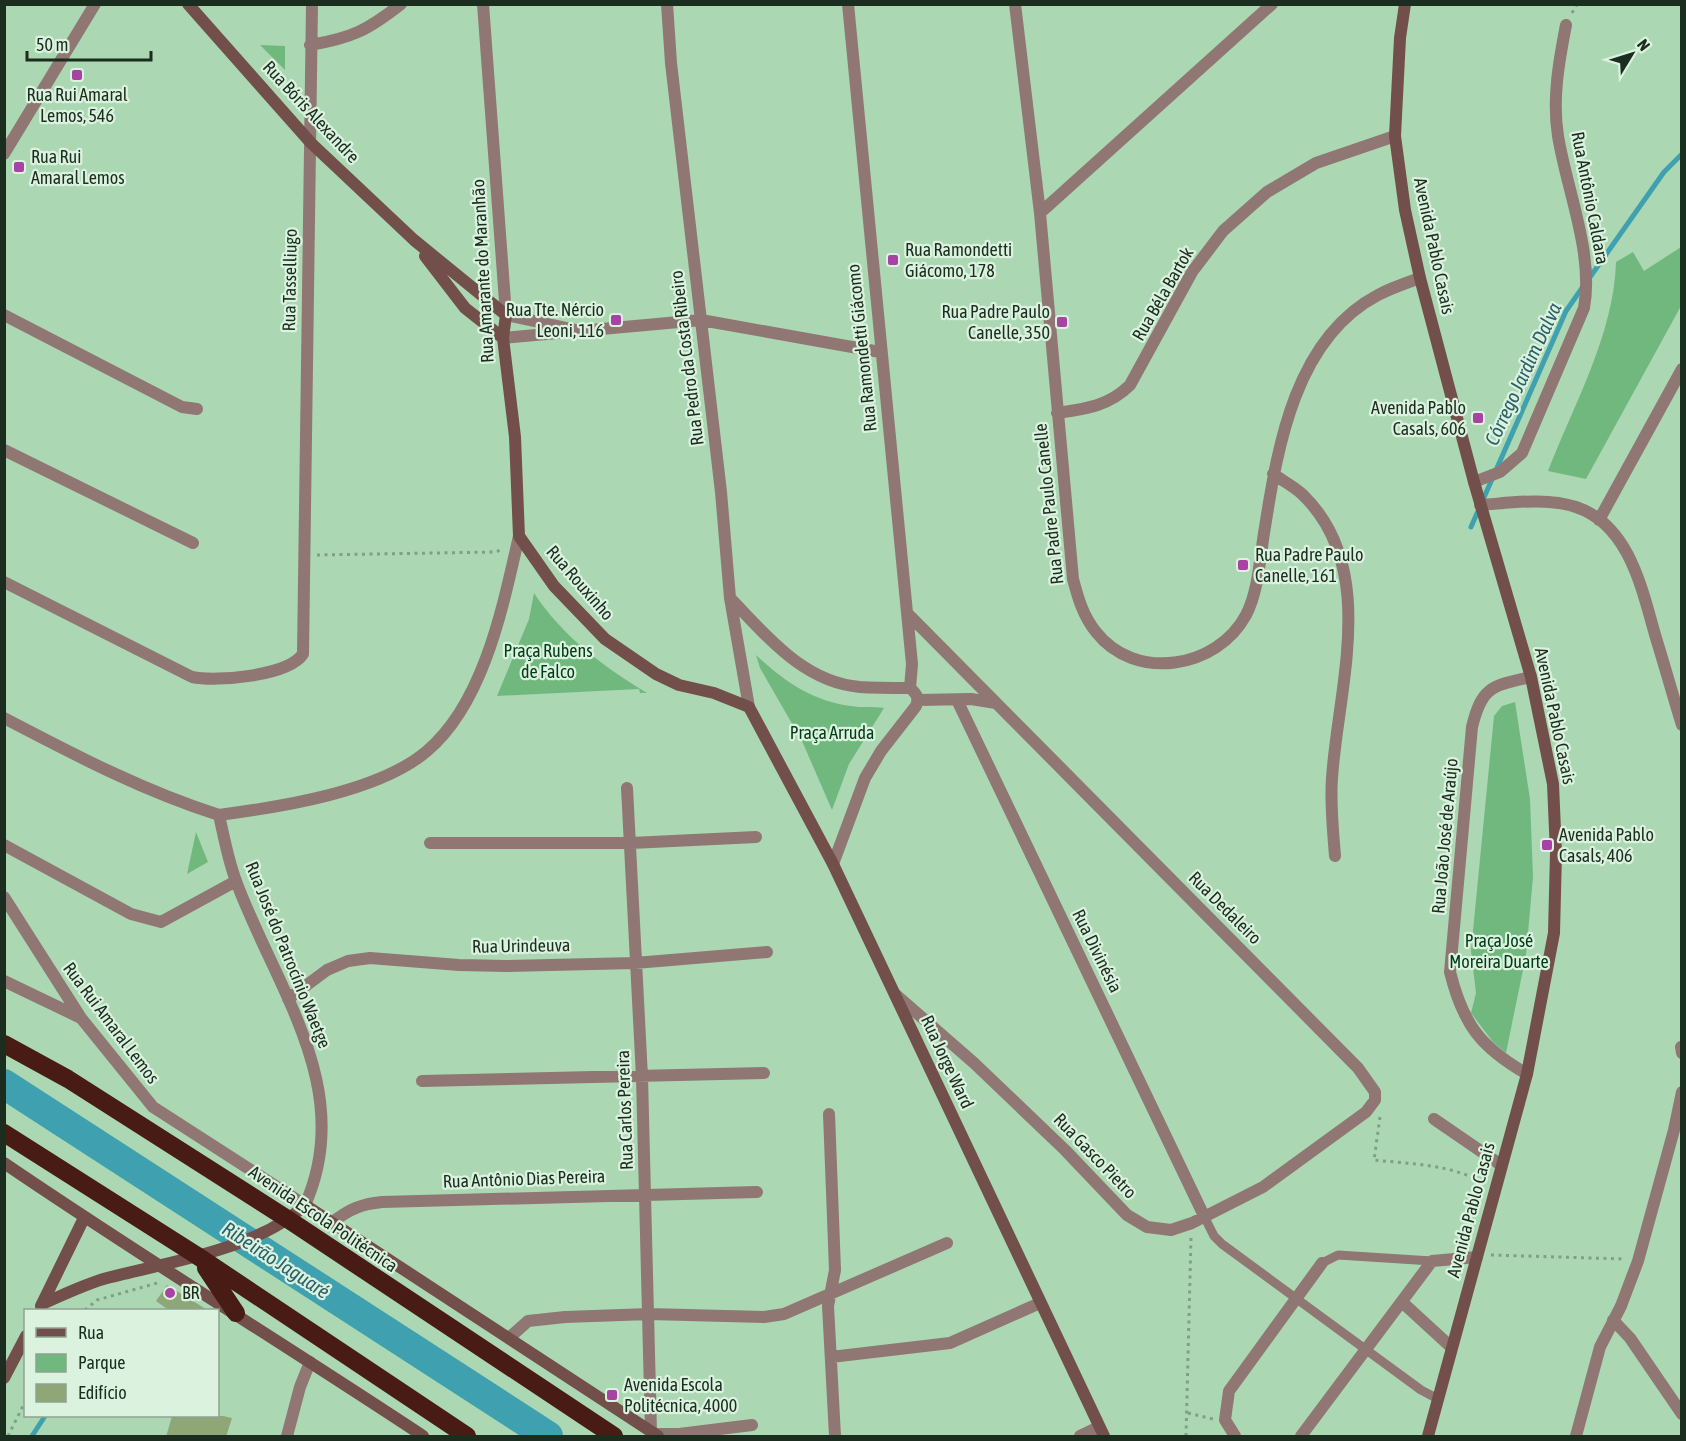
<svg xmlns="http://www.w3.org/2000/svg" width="1686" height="1441" viewBox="0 0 1686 1441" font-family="'Asap Condensed',sans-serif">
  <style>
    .green { fill: #71b87f }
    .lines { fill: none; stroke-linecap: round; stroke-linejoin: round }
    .stream { stroke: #3fa1b0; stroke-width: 5 }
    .river { stroke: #3fa1b0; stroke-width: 30 }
    .building { fill: #8fa677 }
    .path { stroke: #7da182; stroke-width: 3; stroke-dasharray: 3 4.5; stroke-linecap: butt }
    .lane { stroke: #907773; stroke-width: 9 }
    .street { stroke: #907773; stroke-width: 12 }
    .secondary { stroke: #724f4a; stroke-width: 12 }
    .highway { stroke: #481b15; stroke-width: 18 }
    .poi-dot { fill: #a942a5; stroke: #dbf2df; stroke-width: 2 }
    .labels { text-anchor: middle; stroke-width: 4.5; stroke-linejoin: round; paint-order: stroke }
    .poi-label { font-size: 18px; fill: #1b2d1e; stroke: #dbf2df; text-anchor: start }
    .street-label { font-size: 18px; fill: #1b2d1e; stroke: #dbf2df }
    .park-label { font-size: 18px; fill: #003c16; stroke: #dbf2df }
    .water-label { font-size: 20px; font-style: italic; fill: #2a6069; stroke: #dbf2df }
  </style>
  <rect width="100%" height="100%" fill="#abd8b2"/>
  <path class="green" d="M260 45 285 46V70Z
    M1681 247V306L1586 479 1548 471C1574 404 1614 334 1616 262L1633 252 1644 271Z
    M534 593C562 636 604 667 647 693H640L639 689 497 696 529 619Z
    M756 655C784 681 812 701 851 706 862 708 873 706 884 708L849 764 832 810 802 741 760 668Z
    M1515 702 1530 799 1533 877 1526 955 1506 1053 1493 1042 1471 1013 1476 993 1471 951 1494 716 1502 706Z
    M196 832 208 862 187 874Z"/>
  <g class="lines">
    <path class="stream" d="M1588 280 1664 172 1682 154
      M1471 527 1566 311 1582 288
      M32 1436 45 1416"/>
    <path class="river" d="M4 1084 548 1436"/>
  </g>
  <path class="building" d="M167 1285 209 1311H170L156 1301Z
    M172 1416H223L232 1418 226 1437H166Z"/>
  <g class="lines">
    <path class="path" d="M1572 13 1577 4
      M317 555 496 552 502 549
      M1380 1117 1374 1160C1410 1164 1451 1164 1483 1183
      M1491 1255 1625 1259
      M85 1310 97 1300 161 1282
      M1188 1413 1213 1419
      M8 1436 26 1400
      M1186 1436 1191 1237"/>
    <path class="lane" d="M1205 1218 1214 1236 1222 1244 1421 1390 1438 1399
      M1322 1263 1338 1255 1432 1261"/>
    <path class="street" d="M483 4 506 315 576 330
      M667 4 671 63 721 492 730 598 749 707
      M848 4 912 664 910 688
      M1015 4 1040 213 1073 579C1078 598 1083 616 1096 632 1135 682 1217 669 1246 615 1259 590 1260 555 1265 527 1278 444 1296 338 1378 295 1391 288 1406 283 1420 278
      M310 45C352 38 368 30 401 4
      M4 154 95 4
      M1040 213 1272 4
      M4 315 182 407 197 409
      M503 338 701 320 880 352
      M1057 413C1086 409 1109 406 1130 385L1192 272 1223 231 1267 192 1316 163 1395 136
      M4 450 193 543
      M1273 474C1283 481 1295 487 1303 495 1379 569 1338 687 1332 778 1330 804 1333 830 1335 856
      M1474 482 1500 472 1522 453 1584 308C1594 254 1567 191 1558 136 1552 99 1559 61 1566 25
      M1480 505C1510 503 1546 497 1576 507 1630 525 1642 590 1656 638 1665 667 1673 696 1682 725
      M1599 520 1682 369
      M4 582 192 677C217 682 288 676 303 654L312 4
      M730 598C767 636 803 682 860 687 876 688 894 688 910 688 917 694 919 698 916 706L881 751 865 778 833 864
      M918 700 971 699 996 703
      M957 700 1205 1218
      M4 718C75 755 143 791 219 815
      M627 788 642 1077 651 1432
      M430 843H631L756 837
      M4 845 131 914 161 922 236 881
      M4 897 81 1018 153 1107 305 1205C357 1089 275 987 236 881 228 860 224 837 219 815 280 807 379 792 427 751 484 703 503 606 519 536
      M4 981 81 1018
      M895 994 974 1063 1065 1150 1127 1215 1147 1227 1171 1230 1192 1223 1263 1187 1366 1112 1375 1100V1092L1358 1068 907 613
      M288 999 327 970 348 961 370 958 459 965 506 966 635 963 767 952
      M1681 1047 1682 1053
      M1527 1074C1480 1047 1463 1024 1450 972L1472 727C1482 686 1492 686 1531 677
      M422 1081 764 1073
      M829 1114 835 1270 828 1306 835 1436
      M1434 1119 1501 1165
      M333 1222C349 1209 362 1204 382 1202L757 1192
      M1402 1302 1451 1347
      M1613 1320 1630 1338 1682 1414
      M509 1338 528 1321 565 1317 649 1314 764 1317 784 1314 947 1243
      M831 1357 950 1343 1040 1303
      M655 1434H679L752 1425
      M287 1436 300 1387 310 1362
      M1080 1436 1099 1427
      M1235 1436 1225 1420 1229 1391 1322 1263
      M1301 1436 1432 1261 1477 1257
      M1576 1436 1600 1347 1621 1306 1638 1261 1674 1130 1682 1092"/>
    <path class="secondary" d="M188 4 311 143 414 240 506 315 503 338 515 437 519 536 554 586 605 639 656 674 679 685 714 693 749 707 833 864 1104 1436
      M1405 4 1400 38 1395 136 1405 210 1420 278 1474 482 1531 677 1553 784 1556 853 1554 933 1527 1074 1428 1436
      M425 256 465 308 503 338
      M4 1163C142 1257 284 1344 423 1436
      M42 1304C63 1295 85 1284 107 1278 168 1262 259 1249 305 1205L658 1436
      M41 1306 84 1218
      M4 1378 26 1336"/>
    <path class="highway" d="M4 1044 68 1079 289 1220 614 1436
      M4 1133 196 1255 467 1436
      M206 1268 236 1313"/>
  </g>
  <g class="poi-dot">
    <rect x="71" y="69" width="12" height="12" rx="3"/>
    <rect x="13" y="161" width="12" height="12" rx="3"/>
    <rect x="887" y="254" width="12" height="12" rx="3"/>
    <rect x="610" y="314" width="12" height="12" rx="3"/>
    <rect x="1056" y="316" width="12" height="12" rx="3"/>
    <rect x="1472" y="412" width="12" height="12" rx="3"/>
    <rect x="1237" y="559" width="12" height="12" rx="3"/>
    <rect x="1541" y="839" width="12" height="12" rx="3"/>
    <circle cx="170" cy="1293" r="6"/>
    <rect x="606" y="1389" width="12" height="12" rx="3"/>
  </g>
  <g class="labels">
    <g class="poi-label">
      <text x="77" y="101" text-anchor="middle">Rua Rui Amaral<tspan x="77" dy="21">Lemos, 546</tspan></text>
      <text x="31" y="163">Rua Rui<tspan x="31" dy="21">Amaral Lemos</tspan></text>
      <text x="905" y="256">Rua Ramondetti<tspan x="905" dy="21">Giácomo, 178</tspan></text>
      <text x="604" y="316" text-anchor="end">Rua Tte. Nércio<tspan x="604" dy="21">Leoni, 116</tspan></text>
      <text x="1050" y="318" text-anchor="end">Rua Padre Paulo<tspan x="1050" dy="21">Canelle, 350</tspan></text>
      <text x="1466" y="414" text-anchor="end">Avenida Pablo<tspan x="1466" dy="21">Casals, 606</tspan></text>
      <text x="1255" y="561">Rua Padre Paulo<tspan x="1255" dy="21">Canelle, 161</tspan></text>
      <text x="1559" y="841">Avenida Pablo<tspan x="1559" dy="21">Casals, 406</tspan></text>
      <text x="182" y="1299">BR</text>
      <text x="624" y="1391">Avenida Escola<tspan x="624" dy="21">Politécnica, 4000</tspan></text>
    </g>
    <g class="street-label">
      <text transform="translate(311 112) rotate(47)" y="6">Rua Bóris Alexandre</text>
      <text transform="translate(1590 198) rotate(79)" y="6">Rua Antônio Caldara</text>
      <text transform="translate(1434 246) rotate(78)" y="6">Avenida Pablo Casais</text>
      <text transform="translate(483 271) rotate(-93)" y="6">Rua Amarante do Maranhão</text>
      <text transform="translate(290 280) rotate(-89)" y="6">Rua Tasselliugo</text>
      <text transform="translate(1163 294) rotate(-60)" y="6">Rua Béla Bartok</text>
      <text transform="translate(862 348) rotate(-96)" y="6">Rua Ramondetti Giácomo</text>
      <text transform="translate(687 358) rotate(-97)" y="6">Rua Pedro da Costa Ribeiro</text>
      <text transform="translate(1049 504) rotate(-96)" y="6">Rua Padre Paulo Canelle</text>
      <text transform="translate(580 583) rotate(49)" y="6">Rua Rouxinho</text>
      <text transform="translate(1555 716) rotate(78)" y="6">Avenida Pablo Casais</text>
      <text transform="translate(1445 836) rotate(-85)" y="6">Rua João José de Araújo</text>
      <text transform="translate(1225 908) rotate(45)" y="6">Rua Dedaleiro</text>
      <text transform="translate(521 946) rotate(-1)" y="6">Rua Urindeuva</text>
      <text transform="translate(1097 951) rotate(64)" y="6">Rua Divinésia</text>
      <text transform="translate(288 955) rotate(68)" y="6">Rua José do Patrocínio Waetge</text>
      <text transform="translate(111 1023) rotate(53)" y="6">Rua Rui Amaral Lemos</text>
      <text transform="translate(947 1062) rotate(65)" y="6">Rua Jorge Ward</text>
      <text transform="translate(625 1110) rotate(-92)" y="6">Rua Carlos Pereira</text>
      <text transform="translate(1095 1156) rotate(46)" y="6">Rua Gasco Pietro</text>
      <text transform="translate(524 1179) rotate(-2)" y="6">Rua Antônio Dias Pereira</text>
      <text transform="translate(1471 1210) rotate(-75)" y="6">Avenida Pablo Casais</text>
      <text transform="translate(323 1219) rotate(34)" y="6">Avenida Escola Politécnica</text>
    </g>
    <g class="park-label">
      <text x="548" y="657">Praça Rubens<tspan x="548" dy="21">de Falco</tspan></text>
      <text x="832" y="739">Praça Arruda</text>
      <text x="1499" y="947">Praça José<tspan x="1499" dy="21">Moreira Duarte</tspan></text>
    </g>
    <g class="water-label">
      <text transform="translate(1523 374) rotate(-65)" y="7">Córrego Jardim Dalva</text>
      <text transform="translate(276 1260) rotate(33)" y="7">Ribeirão Jaguaré</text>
    </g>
  </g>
  <rect width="1686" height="1441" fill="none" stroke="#1b2d1e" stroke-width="12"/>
  <rect x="24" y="1309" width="195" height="108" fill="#dbf2df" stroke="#8ea392" stroke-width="1.5"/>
  <rect x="36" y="1328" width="30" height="9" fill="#724f4a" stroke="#8ea392" stroke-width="1.5"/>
  <text x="78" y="1339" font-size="18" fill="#1b2d1e">Rua</text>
  <rect x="36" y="1354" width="30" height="18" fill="#71b87f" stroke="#8ea392" stroke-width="1.5"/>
  <text x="78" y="1369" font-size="18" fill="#1b2d1e">Parque</text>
  <rect x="36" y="1384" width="30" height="18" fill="#8fa677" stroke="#8ea392" stroke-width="1.5"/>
  <text x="78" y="1399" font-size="18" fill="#1b2d1e">Edifício</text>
  <g transform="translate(1632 54) rotate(52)" stroke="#dbf2df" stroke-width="4.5" paint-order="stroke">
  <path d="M0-4.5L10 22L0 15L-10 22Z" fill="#1b2d1e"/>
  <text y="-9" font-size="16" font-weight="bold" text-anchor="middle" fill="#1b2d1e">N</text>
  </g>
  <path d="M27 51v9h124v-9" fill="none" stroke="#1b2d1e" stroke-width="3"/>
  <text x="36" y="51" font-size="18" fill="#1b2d1e" stroke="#dbf2df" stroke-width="4.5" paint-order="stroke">50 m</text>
</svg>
